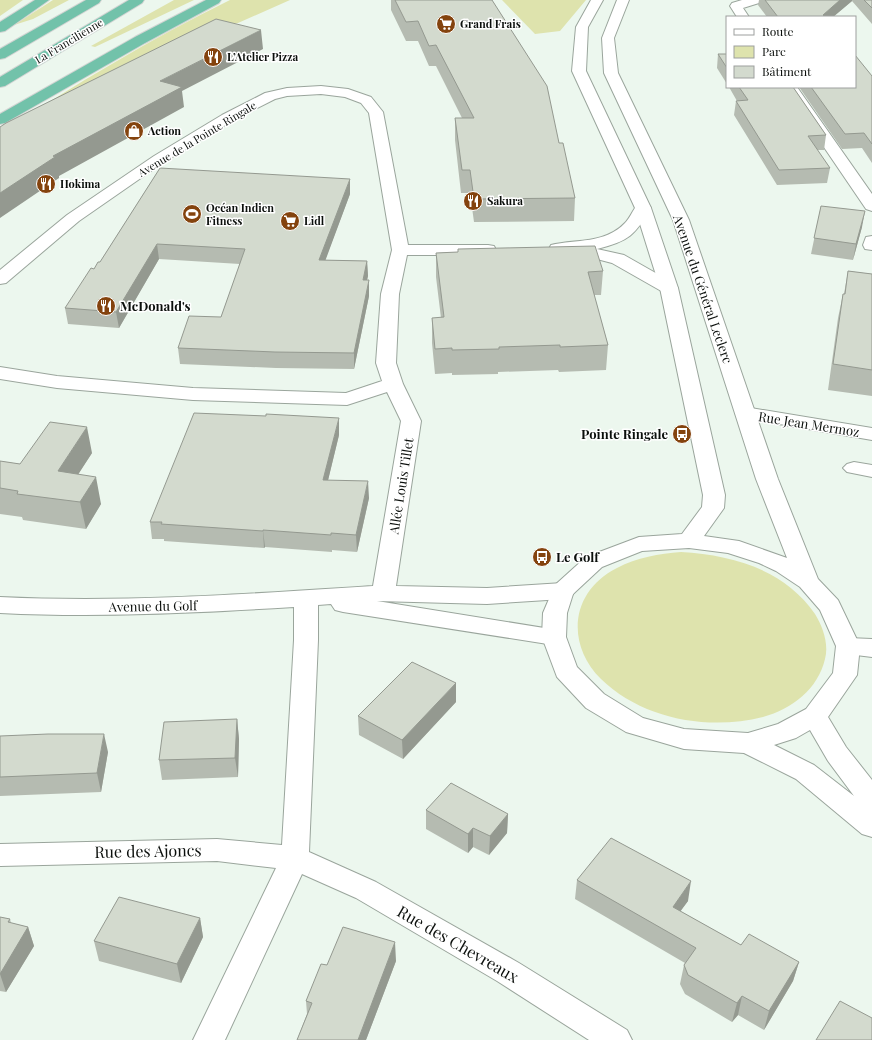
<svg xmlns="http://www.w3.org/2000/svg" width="872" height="1040" viewBox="0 0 872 1040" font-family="'Playfair Display',serif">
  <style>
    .green { fill: #dee3ad }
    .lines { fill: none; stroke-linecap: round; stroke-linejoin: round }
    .minor-casing { stroke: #9aa59c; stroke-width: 2 }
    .secondary-casing { stroke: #9aa59c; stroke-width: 2 }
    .trunk-casing { stroke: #d3d4d3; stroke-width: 2 }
    .minor { fill: #fff; fill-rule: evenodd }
    .secondary { fill: #fff; fill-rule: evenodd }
    .trunk { fill: #72c2aa; fill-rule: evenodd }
    .wall { fill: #b5bbb1 }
    .shaded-wall { fill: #949990 }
    .building { fill: #d3dace; stroke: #949990 }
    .labels { text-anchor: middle; stroke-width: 3; stroke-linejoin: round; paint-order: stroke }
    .far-poi-label { font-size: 11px; font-weight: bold; fill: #0b0f0c; stroke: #fff; text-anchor: start }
    .far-street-label { font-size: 11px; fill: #0b0f0c; stroke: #fff }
    .street-label { font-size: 13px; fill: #0b0f0c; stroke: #fff }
    .poi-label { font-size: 13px; font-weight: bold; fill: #0b0f0c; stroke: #fff; text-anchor: start }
    .near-street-label { font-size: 16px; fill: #0b0f0c; stroke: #fff }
  </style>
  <rect width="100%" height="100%" fill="#ecf7ee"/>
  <path class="green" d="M0 0H23L0 16Z
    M53 0H69L33 19 14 25Z
    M174 0H194L95 47 91 46Z
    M230 0H290L238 23 226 26 0 133C75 85 150 39 230 0Z
    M502 0H586L560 31 535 34Z
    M681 552C733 555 785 570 815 614 823 627 829 644 825 659 818 689 792 709 763 717 708 731 642 719 601 679 565 643 571 591 617 568 637 557 659 554 681 552Z"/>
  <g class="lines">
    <g class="minor-casing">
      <path id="minor" d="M742 0H761L759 3 743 8 749 17H737L730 6 732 3Z
        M321 86 348 89 371 97 383 112 408 245H488L494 246 496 250 494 254 488 255H407L399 294 396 363 403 384 421 421 396 586 487 588 563 583 571 585 575 591 571 597 563 599 487 604 377 601 563 631 566 637 563 643 554 645 343 612 335 610 331 604 318 605V640L309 852 376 882 519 963 627 1030 632 1040H589L497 981 356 898 302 874 225 1040H193L276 868 217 861 0 866V844L217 839 282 845 294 640V607C196 613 98 618 0 613V597C125 603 248 594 373 586L401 421 387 392 347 405 193 400 57 388 0 379V367L57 376 193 388 346 393 382 381 376 363 381 294 392 250 369 113 361 103 345 97 321 94 287 96 275 99 232 121 164 162 79 221 6 283 0 284V270L67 215 154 156 222 115 265 93 287 88Z
        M783 87H797L872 194V211L866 209Z
        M643 203 649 205 651 208C635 235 629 241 597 249L624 255 675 284 678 288 675 292 669 293 663 292 612 263 574 253 557 254 551 253 549 249 551 245C576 239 605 244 625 223 630 218 633 210 637 205Z
        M872 236V250L865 249 863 245 866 237Z
        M745 407 872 428V440L738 417 735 413 738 409Z
        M854 462 872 465V477L847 472 843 468 847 464Z
        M848 638 872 639V657L848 654 839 652 836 646 839 640Z"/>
    </g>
    <g class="secondary-casing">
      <path id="secondary" d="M591 0H603L588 27 586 71 651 208 678 288 725 495 724 508 704 536 739 541 787 558 756 479 673 220 604 73 602 38 617 0H629L614 38 618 73 689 220 778 479 818 579 838 600 860 646 857 675 828 717 846 747 872 780V837L862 834 796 779 744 753 684 749 626 732 586 708 557 677 542 637 543 613 555 585 586 557 639 537 682 534 702 507 703 495 660 288 635 208 572 71 576 27ZM689 548 728 553 759 563 776 571 800 587 820 610 836 646 833 673 806 709 778 724 748 733 684 729 643 718 604 694 577 667 566 637 567 613 573 594 602 567 642 551ZM810 730 828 761 854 796 814 765 774 745 796 738Z"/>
    </g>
    <g class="trunk-casing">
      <path id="trunk" d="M35 0H49L5 31 0 32V22Z
        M86 0H101L99 3 5 58 0 59V49Z
        M129 0H144L142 3 5 86 0 87V77Z
        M206 0H221L219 3 145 43 5 123 0 124V114L135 37Z"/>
    </g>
    <use href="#minor" class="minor"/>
    <use href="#secondary" class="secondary"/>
    <use href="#trunk" class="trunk"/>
  </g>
  <path class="wall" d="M391 0H492L559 143 575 198 574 221 474 222 470 193H461L455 140V118H462L436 66H429L418 41H406L391 10Z
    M759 0H872V24L852 1 833 17H767L758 5Z
    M718 54H727V84L717 68Z
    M872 76V163L862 148 842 149 799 87H855Z
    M729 87H793L826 135 824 150H817L830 168 827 183 777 185 734 115 736 101H737Z
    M160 168 350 194 325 260 367 261 368 276 367 280 369 296 354 369 276 368 180 364 178 348 221 317 240 264 159 259 119 328 68 324 65 308 94 269 100 262Z
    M821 206 862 227 853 260 811 254Z
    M458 249 603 271 601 295H594L608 345 606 370 559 372 558 370 498 372V374L452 375V373L435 374 432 343V318H441L436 277V253L458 252Z
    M848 271 872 274V396L828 390 838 318 843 294H844Z
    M339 435 328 480 369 498 357 552 332 550V552L265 547 264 548 164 541V539H152L150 522Z
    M92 453 78 474 101 504 86 529 23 520 22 517 0 514V461L20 464Z
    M456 702 403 759 359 735 358 716Z
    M237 719 239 739 238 777 162 780 159 760Z
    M0 736 108 752 101 792 0 796Z
    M426 810 508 814 507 833 489 855 473 847 468 853 426 829Z
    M577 880 688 901 680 911 741 945 799 962 793 981 764 1030 738 1015 732 1022 685 994 680 984 684 965 685 963 575 899Z
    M0 917 10 919 11 923 28 927 34 946 6 992 0 991Z
    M200 918 203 937 181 983 99 961 94 941Z
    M396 961 366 1040H297L307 1014 306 1001 327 965Z"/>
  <path class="shaded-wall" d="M840 0H852V1L833 17H822L823 15Z
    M261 30 263 49 182 91 184 107 59 176V178L0 218V193L160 81Z
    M350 179V194L320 275 319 260Z
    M865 211 862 227 853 260 856 244Z
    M157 244 159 259 119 328 116 312Z
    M367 261 368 276 363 296V280Z
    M369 280V296L354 369V353Z
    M339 418V435L324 497 323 480Z
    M87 427 92 453 63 498 58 471Z
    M96 477 101 504 86 529 80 502Z
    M368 481 369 498 357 552 356 535Z
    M263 530 265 547 264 548 263 531Z
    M456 683V702L403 759 402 740Z
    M237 719 239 739 238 777 235 758Z
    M104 734 108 752 101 792 97 773Z
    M508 814 507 833 489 855 490 836Z
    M473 828V847L468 853V834Z
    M691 881 688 901 669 927 673 907Z
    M200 918 203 937 181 983 177 964Z
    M28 927 34 946 6 992 0 974Z
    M395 942 396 961 366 1040H358Z
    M799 962 793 981 764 1030 769 1011Z
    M742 996 738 1015 732 1022 737 1003Z"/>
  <path class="building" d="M395 0H492L547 86 559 143H563L575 198 474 199 470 170H462L455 118H474L436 45 429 46 418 21 406 22Z
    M765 0H840L823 15 825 17H778Z
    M864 0H872V8Z
    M216 19 261 30 160 81 182 87 53 156 55 157 0 193V127L6 123Z
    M718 54H727V68Z
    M855 55 872 76V144L864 133 845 134 811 87H855Z
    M739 87H793L826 135 808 136 830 168 779 170 736 101 748 100Z
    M160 168 350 179 319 260 367 261 363 280H369L354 353 275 352 178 348 189 316 221 317 245 249 157 244 116 312 65 308 91 268 94 269 98 262H100Z
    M821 206 865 211 856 244 814 238Z
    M595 246 603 271 588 272 608 345 560 347V345L499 347V349L452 350V348L435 349 432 318 444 317 436 253 458 252V249Z
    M848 271 872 274V370L833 364 843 294H845Z
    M194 413 266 416V414L339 418 323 480 368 481 356 535 331 533V535L263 530V531L161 524 162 522H150Z
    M50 422 87 427 58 471 96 477 80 502 17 494 18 491 0 488V461L20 464Z
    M412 662 456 683 402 740 358 716Z
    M237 719 235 758 159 760 164 722Z
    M48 734H104L97 773 0 777V736Z
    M451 783 508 814 490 836 473 828 468 834 426 810Z
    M611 838 691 881 673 907 741 945 749 934 799 962 769 1011 742 996 737 1003 688 975 684 965 696 948 577 880Z
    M119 897 200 918 177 964 94 941Z
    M0 917 10 919 8 922 28 927 0 974Z
    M343 927 395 942 358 1040H297L312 1003 306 1001 321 964 327 965Z
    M840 1001 872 1018V1040H816Z"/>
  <defs>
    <g id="supermarket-disc" transform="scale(1)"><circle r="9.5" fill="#84430e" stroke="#fff"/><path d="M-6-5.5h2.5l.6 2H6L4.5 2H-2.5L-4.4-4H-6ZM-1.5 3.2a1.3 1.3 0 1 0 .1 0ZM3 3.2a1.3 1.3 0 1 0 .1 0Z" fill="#fff"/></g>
    <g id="restaurant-disc" transform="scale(1)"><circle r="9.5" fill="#84430e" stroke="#fff"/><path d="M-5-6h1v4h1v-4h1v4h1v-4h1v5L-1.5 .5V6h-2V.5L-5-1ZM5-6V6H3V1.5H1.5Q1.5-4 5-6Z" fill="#fff"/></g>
    <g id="shop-disc" transform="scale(1)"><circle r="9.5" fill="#84430e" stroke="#fff"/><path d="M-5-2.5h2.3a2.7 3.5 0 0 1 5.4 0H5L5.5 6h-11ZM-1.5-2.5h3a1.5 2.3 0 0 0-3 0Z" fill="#fff"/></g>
    <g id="stadium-disc" transform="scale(1)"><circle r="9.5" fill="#84430e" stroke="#fff"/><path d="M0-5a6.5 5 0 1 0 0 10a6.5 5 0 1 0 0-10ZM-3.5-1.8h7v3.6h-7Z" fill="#fff"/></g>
    <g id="bus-disc" transform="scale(1)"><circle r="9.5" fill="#84430e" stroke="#fff"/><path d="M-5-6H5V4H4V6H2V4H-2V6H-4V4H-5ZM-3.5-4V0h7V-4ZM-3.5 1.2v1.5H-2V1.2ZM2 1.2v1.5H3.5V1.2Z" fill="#fff"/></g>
  </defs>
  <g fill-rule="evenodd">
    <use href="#supermarket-disc" x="446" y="24"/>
    <use href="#restaurant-disc" x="213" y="57"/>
    <use href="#shop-disc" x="134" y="131"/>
    <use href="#restaurant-disc" x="46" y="184"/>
    <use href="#restaurant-disc" x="473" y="201"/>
    <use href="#stadium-disc" x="192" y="214"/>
    <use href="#supermarket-disc" x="290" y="221"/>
    <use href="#restaurant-disc" x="106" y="306"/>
    <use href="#bus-disc" x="682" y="434"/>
    <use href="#bus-disc" x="542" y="557"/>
  </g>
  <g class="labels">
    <g class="far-poi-label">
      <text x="460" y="28">Grand Frais</text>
      <text x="227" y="61">L’Atelier Pizza</text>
      <text x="148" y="135">Action</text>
      <text x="60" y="188">Hokima</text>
      <text x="487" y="205">Sakura</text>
      <text x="206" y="212">Océan Indien<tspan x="206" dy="13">Fitness</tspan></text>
      <text x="304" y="225">Lidl</text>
    </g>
    <g class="far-street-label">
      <text transform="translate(69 41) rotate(-31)" y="4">La Francilienne</text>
      <text transform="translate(197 139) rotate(-31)" y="4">Avenue de la Pointe Ringale</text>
    </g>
    <g class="street-label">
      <text transform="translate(703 289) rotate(71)" y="5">Avenue du Général Leclerc</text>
      <text transform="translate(809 424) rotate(9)" y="5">Rue Jean Mermoz</text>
      <text transform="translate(401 486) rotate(-81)" y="5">Allée Louis Tillet</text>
      <text transform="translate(153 606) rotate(-1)" y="5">Avenue du Golf</text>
    </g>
    <g class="poi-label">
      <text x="120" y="311">McDonald's</text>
      <text x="668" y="439" text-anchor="end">Pointe Ringale</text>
      <text x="556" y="562">Le Golf</text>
    </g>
    <g class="near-street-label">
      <text transform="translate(148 851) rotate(-1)" y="6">Rue des Ajoncs</text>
      <text transform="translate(458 944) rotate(30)" y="6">Rue des Chevreaux</text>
    </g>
  </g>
  <rect x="726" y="16" width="130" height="72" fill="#ffffff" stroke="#9d9f9e"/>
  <rect x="734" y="29" width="20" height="6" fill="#ffffff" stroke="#9d9f9e"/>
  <text x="762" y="36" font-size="12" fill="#0b0f0c">Route</text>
  <rect x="734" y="46" width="20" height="12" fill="#dee3ad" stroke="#9d9f9e"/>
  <text x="762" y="56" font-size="12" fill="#0b0f0c">Parc</text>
  <rect x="734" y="66" width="20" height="12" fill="#d3dace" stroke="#9d9f9e"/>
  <text x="762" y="76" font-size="12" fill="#0b0f0c">Bâtiment</text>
</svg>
